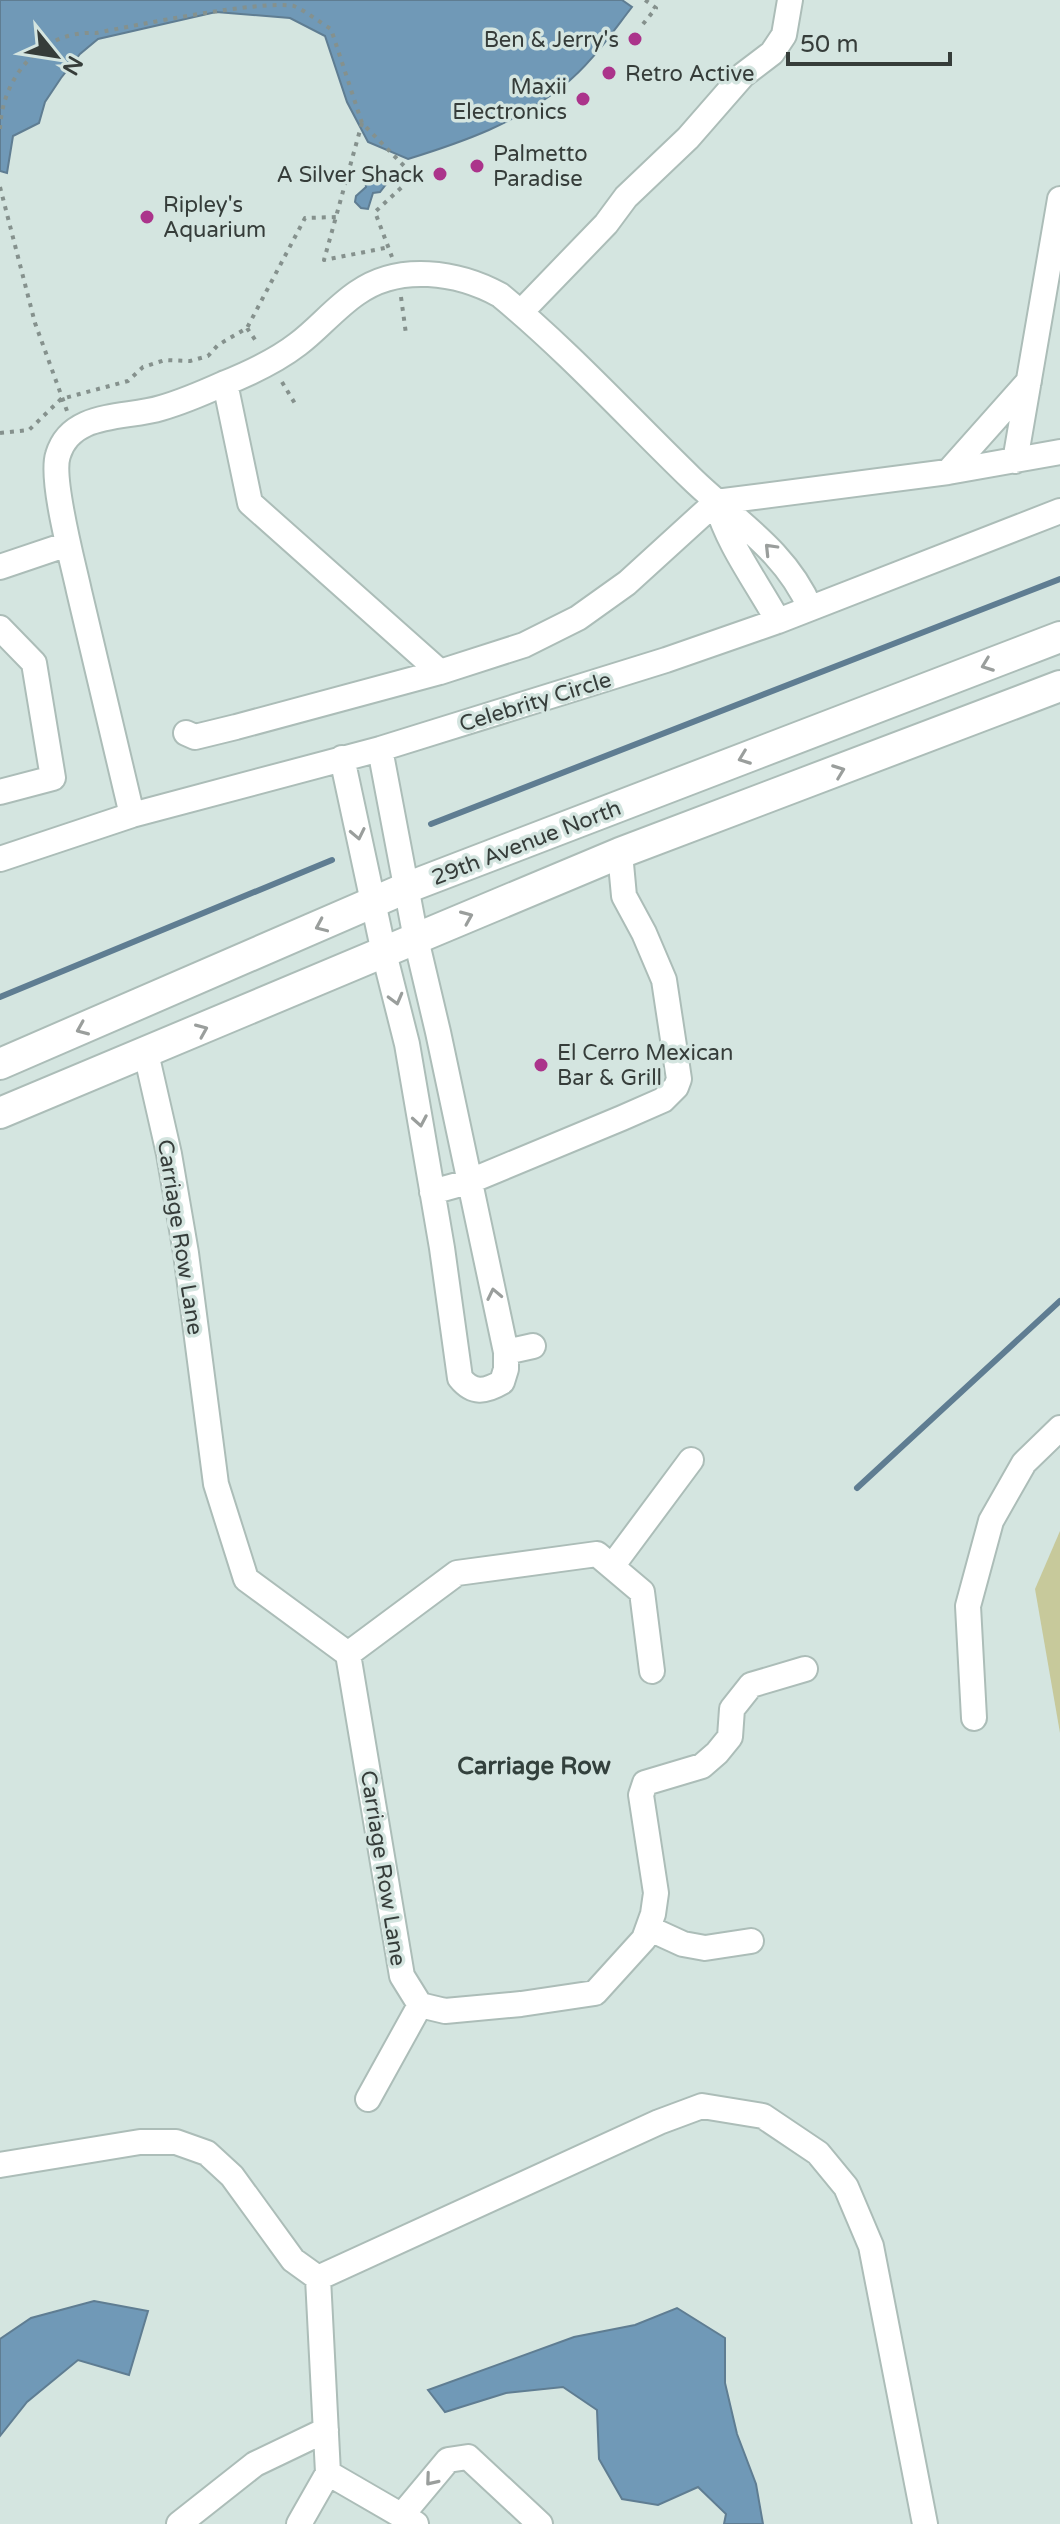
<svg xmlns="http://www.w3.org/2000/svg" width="1060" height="2524" viewBox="0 0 1060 2524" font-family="'Varela Round',sans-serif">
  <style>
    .green { fill: #c7c99b }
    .water { fill: #7099b7; stroke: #5f7d92; stroke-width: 2 }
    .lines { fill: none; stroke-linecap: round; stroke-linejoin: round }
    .stream { stroke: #5f7d92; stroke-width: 6 }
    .minor-casing { stroke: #acbdb8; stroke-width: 28 }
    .major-casing { stroke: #acbdb8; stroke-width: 34 }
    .path { stroke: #85918d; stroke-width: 4; stroke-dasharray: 4 6; stroke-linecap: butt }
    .minor { stroke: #fff; stroke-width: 24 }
    .major { stroke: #fff; stroke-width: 30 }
    .oneway { stroke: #9a9e9c }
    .poi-dot { fill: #ab348b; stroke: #d4e5e0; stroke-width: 3 }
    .labels { text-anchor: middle; stroke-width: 7; stroke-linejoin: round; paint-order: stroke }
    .poi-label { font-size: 22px; fill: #363d3a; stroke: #d4e5e0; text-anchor: start }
    .street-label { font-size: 22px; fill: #363d3a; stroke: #d4e5e0 }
    .neighbourhood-label { font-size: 24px; font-weight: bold; fill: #33413d; stroke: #d4e5e0 }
  </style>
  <rect width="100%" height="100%" fill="#d4e5e0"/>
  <path class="green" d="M1060 1531V1733L1035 1589Z"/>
  <path class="water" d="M0 0H622L632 7C611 34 590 65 563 86 517 123 463 142 408 159L368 142 347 102 325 36 290 18 216 12 98 39 80 54 61 78 45 102 39 123 13 136 7 173 0 171Z
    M374 169H379L386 174 387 183 380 192 373 193 368 209 361 208 355 202 356 196 366 187C365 178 366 174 374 169Z
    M94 2301 148 2311 129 2375 78 2360 27 2402 0 2436V2339L31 2318Z
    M677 2308 725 2338V2383L737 2434 756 2484 763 2524H724L726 2514 698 2487 658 2505 622 2499 599 2459 597 2410 563 2387 506 2393 445 2412 428 2390 574 2337 635 2325Z"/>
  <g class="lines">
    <path class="stream" d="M431 824 1060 579
      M0 997 332 860
      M857 1488 1060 1301"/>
    <g class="minor-casing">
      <path id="minor" d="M521 312 606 224 626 197 688 138 743 75 772 53 784 35 790 0
        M225 383 250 503 440 672
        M1015 461 1060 199
        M948 472 1029 381
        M716 502C728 545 756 581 778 621
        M0 567 68 544
        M0 628 34 663 53 778 0 792
        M186 733 195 737 236 727 440 672 524 645 578 618 627 583 716 502 948 472 1060 452
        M342 758 384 953 407 1044 442 1248 460 1378C473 1394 485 1392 502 1382L506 1369V1352L438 1032 416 939 380 749
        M132 815C114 740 97 666 79 591 73 563 50 479 58 455 71 411 125 419 161 408 182 402 203 393 223 384 248 374 276 361 298 344 318 329 335 308 357 293 399 263 458 272 500 295 568 351 628 417 691 478 734 520 786 551 810 608
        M0 859 132 815 380 749 666 660 778 621 1060 511
        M146 1053 169 1154 186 1253 216 1484 246 1579 348 1654 402 1976 420 2005 445 2011 521 2004 595 1993 644 1939 653 1914 656 1893 641 1795 645 1783 702 1766 717 1753 730 1737 732 1709 751 1685 805 1669
        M432 1192 468 1182 622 1118 663 1100 676 1087 679 1079 664 980 644 933 624 896 620 853
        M506 1352 533 1346
        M613 1565 691 1460
        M348 1654 457 1573 597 1554 642 1592 652 1671
        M974 1718 968 1606 991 1521 1024 1463 1060 1428
        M648 1928 683 1944 705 1948 751 1941
        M368 2099 420 2005
        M0 2165 140 2142H176L207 2153 232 2176 293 2260 318 2278
        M402 2515 448 2460 468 2457 540 2524
        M179 2524 255 2464 326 2430
        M299 2524 328 2473
        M416 2524 328 2473 318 2278 659 2122 702 2106 763 2116 818 2153 846 2187 871 2246 925 2524"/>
    </g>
    <g class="major-casing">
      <path id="major" d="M0 1064 406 888 1060 637
        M0 1113 620 853 1060 686"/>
    </g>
    <path class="path" d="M643 24 656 8 645 0
      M362 123 324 260 390 247
      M0 129C2 76 42 30 96 33 137 25 259 0 294 6 306 11 319 22 331 29L362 123 409 171 403 186 375 212 392 257
      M409 171 425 173
      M0 187 35 323 67 411
      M401 297 406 334
      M247 328 258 344
      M282 382 297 407
      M0 433 29 430 61 399 128 381 143 367 165 360 190 361 208 356 218 345 247 328 305 218 338 217"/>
    <use href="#minor" class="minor"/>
    <use href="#major" class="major"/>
  </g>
  <defs><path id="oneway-chevron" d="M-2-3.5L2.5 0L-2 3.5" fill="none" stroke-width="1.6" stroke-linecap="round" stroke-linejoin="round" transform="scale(2)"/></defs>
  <g class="oneway">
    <use href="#oneway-chevron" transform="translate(770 549) rotate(-134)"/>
    <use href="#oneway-chevron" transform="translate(987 665) rotate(159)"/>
    <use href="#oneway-chevron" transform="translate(744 758) rotate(159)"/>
    <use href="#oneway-chevron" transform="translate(839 771) rotate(-21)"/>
    <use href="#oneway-chevron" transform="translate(358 834) rotate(78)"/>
    <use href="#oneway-chevron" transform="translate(467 917) rotate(-23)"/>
    <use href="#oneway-chevron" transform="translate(321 926) rotate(156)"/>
    <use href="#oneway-chevron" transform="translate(396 999) rotate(75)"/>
    <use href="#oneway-chevron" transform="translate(82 1029) rotate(157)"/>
    <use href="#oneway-chevron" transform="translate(202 1030) rotate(-23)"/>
    <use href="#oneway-chevron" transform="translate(420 1121) rotate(80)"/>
    <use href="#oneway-chevron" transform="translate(494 1294) rotate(-102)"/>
    <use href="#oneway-chevron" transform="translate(431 2480) rotate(130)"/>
  </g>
  <g class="poi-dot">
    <circle cx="635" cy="39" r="8"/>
    <circle cx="609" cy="73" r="8"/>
    <circle cx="583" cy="99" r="8"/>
    <circle cx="477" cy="166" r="8"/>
    <circle cx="440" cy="174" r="8"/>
    <circle cx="147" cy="217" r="8"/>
    <circle cx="541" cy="1065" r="8"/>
  </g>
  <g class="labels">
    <g class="poi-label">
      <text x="619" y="47" text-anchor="end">Ben &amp; Jerry's</text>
      <text x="625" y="81">Retro Active</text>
      <text x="567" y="94" text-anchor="end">Maxii<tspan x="567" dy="25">Electronics</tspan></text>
      <text x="493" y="161">Palmetto<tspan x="493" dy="25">Paradise</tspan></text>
      <text x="424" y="182" text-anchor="end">A Silver Shack</text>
      <text x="163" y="212">Ripley's<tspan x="163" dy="25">Aquarium</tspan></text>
      <text x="557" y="1060">El Cerro Mexican<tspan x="557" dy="25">Bar &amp; Grill</tspan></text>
    </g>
    <g class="street-label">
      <text transform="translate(535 701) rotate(-17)" y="8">Celebrity Circle</text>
      <text transform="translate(526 842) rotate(-21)" y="8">29th Avenue North</text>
      <text transform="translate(181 1237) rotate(81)" y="8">Carriage Row Lane</text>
      <text transform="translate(384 1868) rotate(81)" y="8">Carriage Row Lane</text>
    </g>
    <g class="neighbourhood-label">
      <text x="534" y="1774">Carriage Row</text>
    </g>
  </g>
  <g transform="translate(56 56) rotate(120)" stroke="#d4e5e0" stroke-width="6" paint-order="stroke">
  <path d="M0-6L14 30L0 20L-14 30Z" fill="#363d3a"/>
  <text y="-12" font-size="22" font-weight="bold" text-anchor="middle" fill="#363d3a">N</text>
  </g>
  <path d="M788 52v12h162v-12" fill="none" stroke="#363d3a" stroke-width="4"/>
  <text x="800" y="52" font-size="24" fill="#363d3a" stroke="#d4e5e0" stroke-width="6" paint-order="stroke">50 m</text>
</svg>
